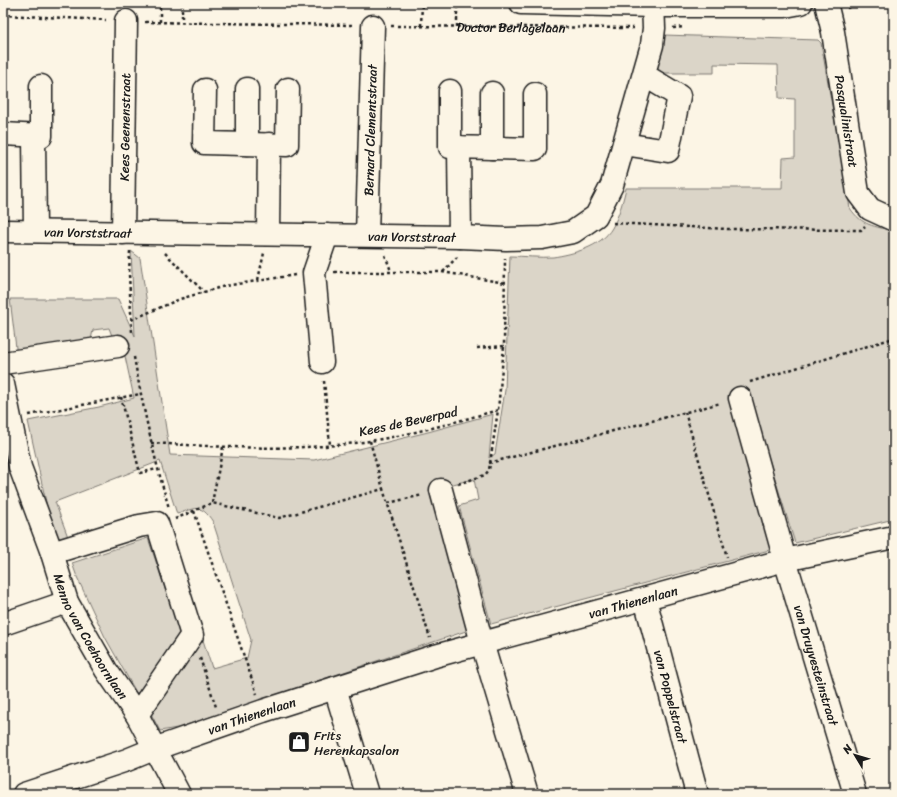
<svg xmlns="http://www.w3.org/2000/svg" width="897" height="797" viewBox="0 0 897 797" font-family="Sriracha,sans-serif">
  <style>
    .green { fill: #dbd5c8; stroke: #7c7872 }
    .lines { fill: none; stroke-linecap: round; stroke-linejoin: round }
    .minor-casing { stroke: #1c1c1c; stroke-width: 25 }
    .major-casing { stroke: #1c1c1c; stroke-width: 25 }
    .path { stroke: #1c1c1c; stroke-width: 2.5; stroke-dasharray: 3 3; stroke-linecap: butt }
    .minor { stroke: #fcf5e5; stroke-width: 22 }
    .major { stroke: #fcf5e5; stroke-width: 22 }
    .labels { text-anchor: middle; stroke-width: 4; stroke-linejoin: round; paint-order: stroke }
    .street-label { font-size: 13px; fill: #1c1c1c; stroke: #fcf5e5 }
    .poi-label { font-size: 13px; fill: #1c1c1c; stroke: #fcf5e5; text-anchor: start }
  </style>
  <rect width="100%" height="100%" fill="#fcf5e5"/>
  <filter id="ink" filterUnits="userSpaceOnUse"><feTurbulence type="fractalNoise" baseFrequency=".025" numOctaves="2"/><feDisplacementMap in="SourceGraphic" scale="8" xChannelSelector="R" yChannelSelector="G"/><feConvolveMatrix kernelMatrix="1 2 1 2 8 2 1 2 1" color-interpolation-filters="sRGB"/></filter>
  <g filter="url(#ink)">
    <path class="green" d="M664 35 818 40 821 43 850 208C862 226 874 226 894 231V519L795 543 751 401 773 549 491 624 459 506 478 500 474 479 436 488 472 629 177 728 160 731 150 712 202 637 212 668 247 658 251 640 213 522C201 503 195 508 177 514L160 461 55 502 71 545 58 540 48 511 28 421 99 407 134 398 123 347 116 346 109 328 93 330 90 345 17 356 10 299H118L135 336 131 251 140 258 170 455 314 460 428 432 493 414 489 458 495 454 505 390 510 256C524 256 539 258 553 257 573 254 601 247 612 228 619 216 623 201 626 188H782L783 158 795 157V99L779 98 778 65 714 64V73H654Z
      M148 538 179 630 178 637 137 694 105 637 77 577 72 563Z"/>
    <g class="lines">
      <g class="minor-casing">
        <g id="minor">
          <path id="s2" d="M826 3 833 32 858 193 870 209 894 220"/>
          <path d="M205 90 204 143 287 145 288 89"/>
          <path d="M450 91V147L535 149V94"/>
          <path d="M3 134 41 136V86"/>
          <path d="M34 135 35 231"/>
          <path d="M247 144V89"/>
          <path d="M624 144 668 151 679 96 644 75"/>
          <path d="M459 147 460 237"/>
          <path d="M492 148V93"/>
          <path id="s3" d="M3 231 460 237 506 239 542 238 573 232 596 216 612 185 652 45 654 28 653 3"/>
          <path id="s4" d="M123 233 126 21"/>
          <path d="M268 234 269 144"/>
          <path id="s5" d="M367 235 373 26"/>
          <path d="M322 362 314 273 327 235"/>
          <path d="M3 363 118 346"/>
          <path id="s6" d="M3 384 20 467 52 553 67 602 106 670 137 715 179 794"/>
          <path id="s7" d="M740 398 785 560 855 794"/>
          <path d="M441 490 482 643 527 794"/>
          <path d="M52 553 139 526 157 523 192 635 137 715"/>
          <path id="s8" d="M645 599 697 794"/>
          <path d="M3 624 67 602"/>
          <path d="M335 688 367 794"/>
          <path id="s9" d="M24 794 127 760 154 749 263 711 435 656 785 560 894 537"/>
        </g>
      </g>
      <g class="major-casing">
        <path id="major" d="M521 3 654 6H785L801 3"/>
      </g>
      <g class="path">
        <path d="M182 3V22"/>
        <path d="M847 8 858 3"/>
        <path d="M3 15 106 20"/>
        <path d="M145 22 354 25"/>
        <path d="M160 22V3"/>
        <path id="s1" d="M391 26 634 28"/>
        <path d="M421 26 422 3"/>
        <path d="M457 27V3"/>
        <path d="M673 28 684 27"/>
        <path d="M613 223 728 229 861 230 865 226"/>
        <path d="M130 251 129 274 132 332"/>
        <path d="M165 253 204 292"/>
        <path d="M385 255 391 271"/>
        <path d="M334 272H442L505 283"/>
        <path d="M443 272 457 257"/>
        <path d="M258 280 264 253"/>
        <path d="M131 320 180 299 225 286 295 275"/>
        <path d="M477 348 504 346"/>
        <path d="M134 357C143 408 154 458 169 508"/>
        <path d="M324 381 330 445"/>
        <path d="M750 382 894 338"/>
        <path d="M121 397 140 473 157 469"/>
        <path d="M685 412 727 557"/>
        <path d="M29 415 140 394"/>
        <path d="M370 441 383 489"/>
        <path d="M151 443C224 447 298 452 370 441 414 434 455 422 498 410"/>
        <path d="M489 463 721 403"/>
        <path d="M458 484 485 475 489 470 498 410 504 346 505 258"/>
        <path d="M212 503 223 447"/>
        <path d="M388 503 423 495"/>
        <path d="M194 511 257 694"/>
        <path d="M175 519 212 503 279 518 383 489 430 638"/>
        <path d="M200 658 216 707"/>
      </g>
      <use href="#minor" class="minor"/>
      <use href="#major" class="major"/>
    </g>
  </g>
  <defs>
    <g id="shop-square" transform="scale(1.15)"><rect x="-9" y="-9" width="18" height="18" rx="4" fill="#1c1c1c" stroke="#fcf5e5"/><path d="M-5-2.5h2.3a2.7 3.5 0 0 1 5.4 0H5L5.5 6h-11ZM-1.5-2.5h3a1.5 2.3 0 0 0-3 0Z" fill="#fff"/></g>
  </defs>
  <g fill-rule="evenodd">
    <use href="#shop-square" x="299" y="742"/>
  </g>
  <g class="labels">
    <g class="street-label">
      <text dy="5" stroke="none"><textPath href="#s1" startOffset="120">Doctor Berlagelaan</textPath></text>
      <text dy="5" stroke="none"><textPath href="#s2" startOffset="120">Pasqualinistraat</textPath></text>
      <text dy="5" stroke="none"><textPath href="#s4" startOffset="106">Kees Geenenstraat</textPath></text>
      <text dy="5" stroke="none"><textPath href="#s5" startOffset="105">Bernard Clementstraat</textPath></text>
      <text dy="5" stroke="none"><textPath href="#s3" startOffset="85">van Vorststraat</textPath></text>
      <text dy="5" stroke="none"><textPath href="#s3" startOffset="409">van Vorststraat</textPath></text>
      <text transform="translate(408 421) rotate(-12)" y="5">Kees de Beverpad</text>
      <text dy="5" stroke="none"><textPath href="#s9" startOffset="639">van Thienenlaan</textPath></text>
      <text dy="5" stroke="none"><textPath href="#s6" startOffset="269">Menno van Coehoornlaan</textPath></text>
      <text dy="5" stroke="none"><textPath href="#s7" startOffset="278">van Druyvesteinstraat</textPath></text>
      <text dy="5" stroke="none"><textPath href="#s8" startOffset="101">van Poppelstraat</textPath></text>
      <text dy="5" stroke="none"><textPath href="#s9" startOffset="241">van Thienenlaan</textPath></text>
    </g>
    <g class="poi-label">
      <text x="314" y="740">Frits<tspan x="314" dy="15">Herenkapsalon</tspan></text>
    </g>
  </g>
  <rect width="897" height="797" fill="none" stroke="#fcf5e5" stroke-width="16"/>
  <rect x="8" y="8" width="881" height="781" fill="none" stroke="#1c1c1c" stroke-width="1.5" filter="url(#ink)"/>
  <g transform="translate(855 755) rotate(308)" stroke="#fcf5e5" stroke-width="3" paint-order="stroke">
  <path d="M0-3L7 15L0 10L-7 15Z" fill="#1c1c1c"/>
  <text y="-6" font-size="11" font-weight="bold" text-anchor="middle" fill="#1c1c1c">N</text>
  </g>
</svg>
